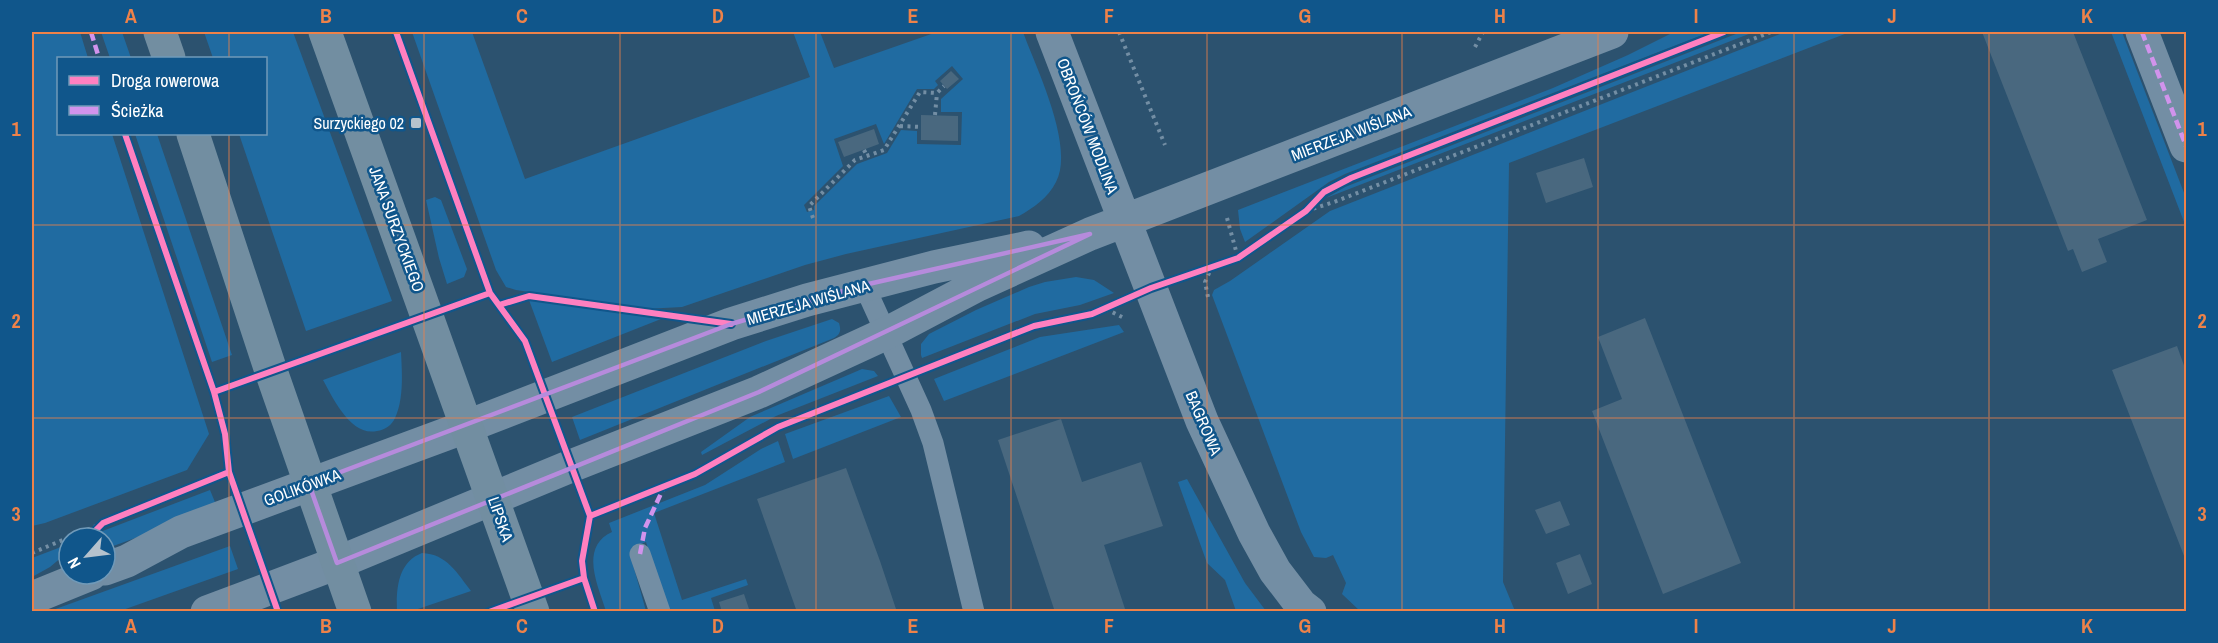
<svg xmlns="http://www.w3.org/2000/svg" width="2218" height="643" viewBox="0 0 2218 643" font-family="'Archivo Narrow',sans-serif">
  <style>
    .green { fill: #206ba1; fill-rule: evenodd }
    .building { fill: #49687f }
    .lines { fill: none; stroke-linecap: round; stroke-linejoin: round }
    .path { stroke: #738ea4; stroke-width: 4; stroke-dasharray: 3 4.5; stroke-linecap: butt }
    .service { stroke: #738ea4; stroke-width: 21 }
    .minor { stroke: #738ea4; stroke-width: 33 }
    .primary { stroke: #728ea1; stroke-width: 33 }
    .quiet { stroke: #d193ec; stroke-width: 4.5; stroke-dasharray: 9 4.5; stroke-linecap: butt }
    .cycleway-casing { stroke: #10568b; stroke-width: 10 }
    .cycleway { stroke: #ff80c0; stroke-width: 6 }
    .marked { fill: none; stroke: #b68bdc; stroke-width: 4.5; stroke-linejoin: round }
    .grid { fill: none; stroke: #ee8249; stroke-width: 1.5; stroke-opacity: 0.55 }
    .poi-dot { fill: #b5c2cd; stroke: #10568b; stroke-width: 2 }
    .labels { text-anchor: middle; stroke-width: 5; stroke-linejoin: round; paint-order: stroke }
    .poi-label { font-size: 16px; fill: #fff; stroke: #10568b; text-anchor: end }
    .street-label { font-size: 16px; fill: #fff; stroke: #10568b }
    .neatline { fill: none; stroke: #ee8249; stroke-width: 2 }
    .grid-label { font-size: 20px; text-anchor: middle; font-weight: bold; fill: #ee8249 }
  </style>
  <rect width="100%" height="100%" fill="#2c526f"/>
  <path class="green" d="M32 32H80L88 58H58V134H112L209 434 187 470 45 523 32 526Z
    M101 32H122L131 58H110Z
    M204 32H293L392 301 306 331 239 134H266V58H213Z
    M412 32H472L525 179 810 77 793 32H820L834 68 937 32H1023C1036 68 1075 146 1056 182 1048 198 1033 208 1019 216L846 254 805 265 682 307 645 309 516 290 506 287 496 270ZM952 66 963 79 941 99V112H962L961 145 917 144V131L901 130 887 153 857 164 814 206V210L807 212 804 205 843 166 834 139 876 124 884 144 917 89H934L938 85 935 81Z
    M1674 32H1710L1345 174 1329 182 1245 242 1240 229 1238 210 1553 88 1628 55Z
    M1741 32H1754L1326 198 1345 187Z
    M1785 32H1850L1509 163 1503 582 1515 611H1360L1342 594 1346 583 1333 555 1326 558 1314 557 1301 532 1212 295 1214 290 1230 281 1330 211Z
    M2111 32H2122L2186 198V227Z
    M135 134H157L232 355 212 362Z
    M435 197 441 200 467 269 464 277 447 284 439 258 426 200Z
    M1076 277 1094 280 1114 293 1080 305 1035 314 922 358 921 355V344L929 334 976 310 1029 287 1045 282Z
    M529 300 661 319 552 362Z
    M832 319 839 323C841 330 841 334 834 338L580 440 572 417 766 341Z
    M1119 325 1124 332 944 401 934 379 1040 337Z
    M401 352C402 372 404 399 395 418 392 425 385 430 377 431 351 437 333 398 323 380Z
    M862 369 874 371 878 376 776 416 702 455 701 452 750 417Z
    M889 396 901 417 793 459 785 434Z
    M778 441 785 462 654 513 682 600 746 579 748 585 711 598 715 611H669L646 542 636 546 630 554 646 611H606C598 586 579 547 612 532L609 523 705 485 761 449Z
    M1187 479 1245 583 1266 611H1236L1225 580 1207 563 1178 482Z
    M210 490 217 507 204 513 105 549V538H93L100 532Z
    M69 544V551L50 567 32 577V558Z
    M230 546 238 569 120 611H50Z
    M422 553C447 554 457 573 471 591L412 611H397C396 589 398 562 422 553Z"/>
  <path class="building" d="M1982 32H2073L2147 220 2098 239 2107 262 2082 272 2073 249 2068 251Z
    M951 71 959 79 947 89 940 81Z
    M921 115 958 116V141L921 140Z
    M874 129 879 144 844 157 838 142Z
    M1584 158 1593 187 1546 203 1536 173Z
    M1645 318 1741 563 1663 594 1592 411 1622 399 1598 337Z
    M2177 346 2186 371V561L2112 370Z
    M1061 419 1082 482 1141 462 1163 526 1104 545 1126 612H1055L998 440Z
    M846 468 880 561 897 612H797L757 499Z
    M1560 501 1570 525 1546 534 1535 510Z
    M1580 554 1592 584 1568 594 1556 563Z
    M744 594 750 612H722L719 602Z"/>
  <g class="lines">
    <path class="path" d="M1119 32 1165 145
      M1475 47 1483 32
      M935 115 937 93
      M900 126 921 127
      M864 150 867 156
      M1306 211 1334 202 1771 32
      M813 218 809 206 855 160 884 150 920 92 937 93 944 86
      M1227 218 1238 258
      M1208 297 1205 282 1211 269
      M1106 309 1124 318
      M32 553 103 523"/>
    <path class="service" d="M864 285 921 410 933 443 974 612
      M640 554 660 612"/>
    <path class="minor" d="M1052 32 1202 421 1254 533 1275 571 1301 605 1310 612
      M2142 32 2186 146
      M105 569 127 561 181 532 468 426 731 324 807 300 934 267 1029 247
      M32 598 91 574
      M207 612 337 563 571 466 759 392 887 333 978 285 1090 234 1612 32"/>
    <path class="primary" d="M160 32 169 58
      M325 32 533 612
      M193 134 271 371 355 612"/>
    <path class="quiet" d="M91 32 99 58
      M2142 32 2186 146
      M640 554 645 528 664 487"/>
    <g class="cycleway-casing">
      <path id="cycleway" d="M396 32 490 293 525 341 590 516 582 561 584 578 595 612
        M125 134 214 392 225 434 229 472 278 612
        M499 305 529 296 731 324
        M214 392 490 293
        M590 516 695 474 778 427 1034 326 1092 314 1151 288 1238 258 1306 211 1324 192 1351 178 1724 32
        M88 538 103 523 229 472
        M489 612 584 578"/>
    </g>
    <use href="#cycleway" class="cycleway"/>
  </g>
  <path class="marked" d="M1090 234 759 392 337 563 309 484 731 324 864 285Z"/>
  <path class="grid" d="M229 32V58M424 32V612M620 32V612M816 32V612M1011 32V612M1207 32V612M1402 32V612M1598 32V612M1794 32V612M1989 32V612M229 134V612M32 225H2186M32 418H2186"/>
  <rect class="poi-dot" x="410" y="117" width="12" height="12" rx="3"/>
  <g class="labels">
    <g class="poi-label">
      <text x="404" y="129">Surzyckiego 02</text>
    </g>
    <g class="street-label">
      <text transform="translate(1088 126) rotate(69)" y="6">OBROŃCÓW MODLINA</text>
      <text transform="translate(1351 133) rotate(-21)" y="6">MIERZEJA WIŚLANA</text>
      <text transform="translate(397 229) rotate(70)" y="6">JANA SURZYCKIEGO</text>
      <text transform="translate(808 302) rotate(-16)" y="6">MIERZEJA WIŚLANA</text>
      <text transform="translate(1204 423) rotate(67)" y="6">BAGROWA</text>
      <text transform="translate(302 487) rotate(-20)" y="6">GOLIKÓWKA</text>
      <text transform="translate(501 519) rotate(71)" y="6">LIPSKA</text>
    </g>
  </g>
  <rect width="2218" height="643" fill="none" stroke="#10568b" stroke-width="66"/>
  <rect x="57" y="57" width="210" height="78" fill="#10568b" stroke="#709ab9" stroke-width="1.5"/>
  <rect x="69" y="76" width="30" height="9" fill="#ff80c0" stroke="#709ab9" stroke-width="1.5"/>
  <text x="111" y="87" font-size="18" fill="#ffffff">Droga rowerowa</text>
  <rect x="69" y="106" width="30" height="9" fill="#d193ec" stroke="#709ab9" stroke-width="1.5"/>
  <text x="111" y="117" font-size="18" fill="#ffffff">Ścieżka</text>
  <g transform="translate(87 556) rotate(242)"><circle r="28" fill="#10568b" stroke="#709ab9" stroke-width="1.5"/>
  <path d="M0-4.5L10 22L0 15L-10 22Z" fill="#b5c2cd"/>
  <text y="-9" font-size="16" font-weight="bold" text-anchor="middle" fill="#ffffff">N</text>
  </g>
  <rect x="33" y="33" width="2152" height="577" class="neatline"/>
  <g class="grid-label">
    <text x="131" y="23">A</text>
    <text x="326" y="23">B</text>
    <text x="522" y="23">C</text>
    <text x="718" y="23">D</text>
    <text x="913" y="23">E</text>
    <text x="1109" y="23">F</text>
    <text x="1305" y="23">G</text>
    <text x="1500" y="23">H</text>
    <text x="1696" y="23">I</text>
    <text x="1892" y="23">J</text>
    <text x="2087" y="23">K</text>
    <text x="16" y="136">1</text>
    <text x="2202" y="136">1</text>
    <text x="16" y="328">2</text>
    <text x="2202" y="328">2</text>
    <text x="16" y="521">3</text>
    <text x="2202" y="521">3</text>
    <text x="131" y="633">A</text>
    <text x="326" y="633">B</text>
    <text x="522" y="633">C</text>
    <text x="718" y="633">D</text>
    <text x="913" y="633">E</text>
    <text x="1109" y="633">F</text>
    <text x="1305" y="633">G</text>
    <text x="1500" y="633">H</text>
    <text x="1696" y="633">I</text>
    <text x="1892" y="633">J</text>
    <text x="2087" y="633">K</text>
  </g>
</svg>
